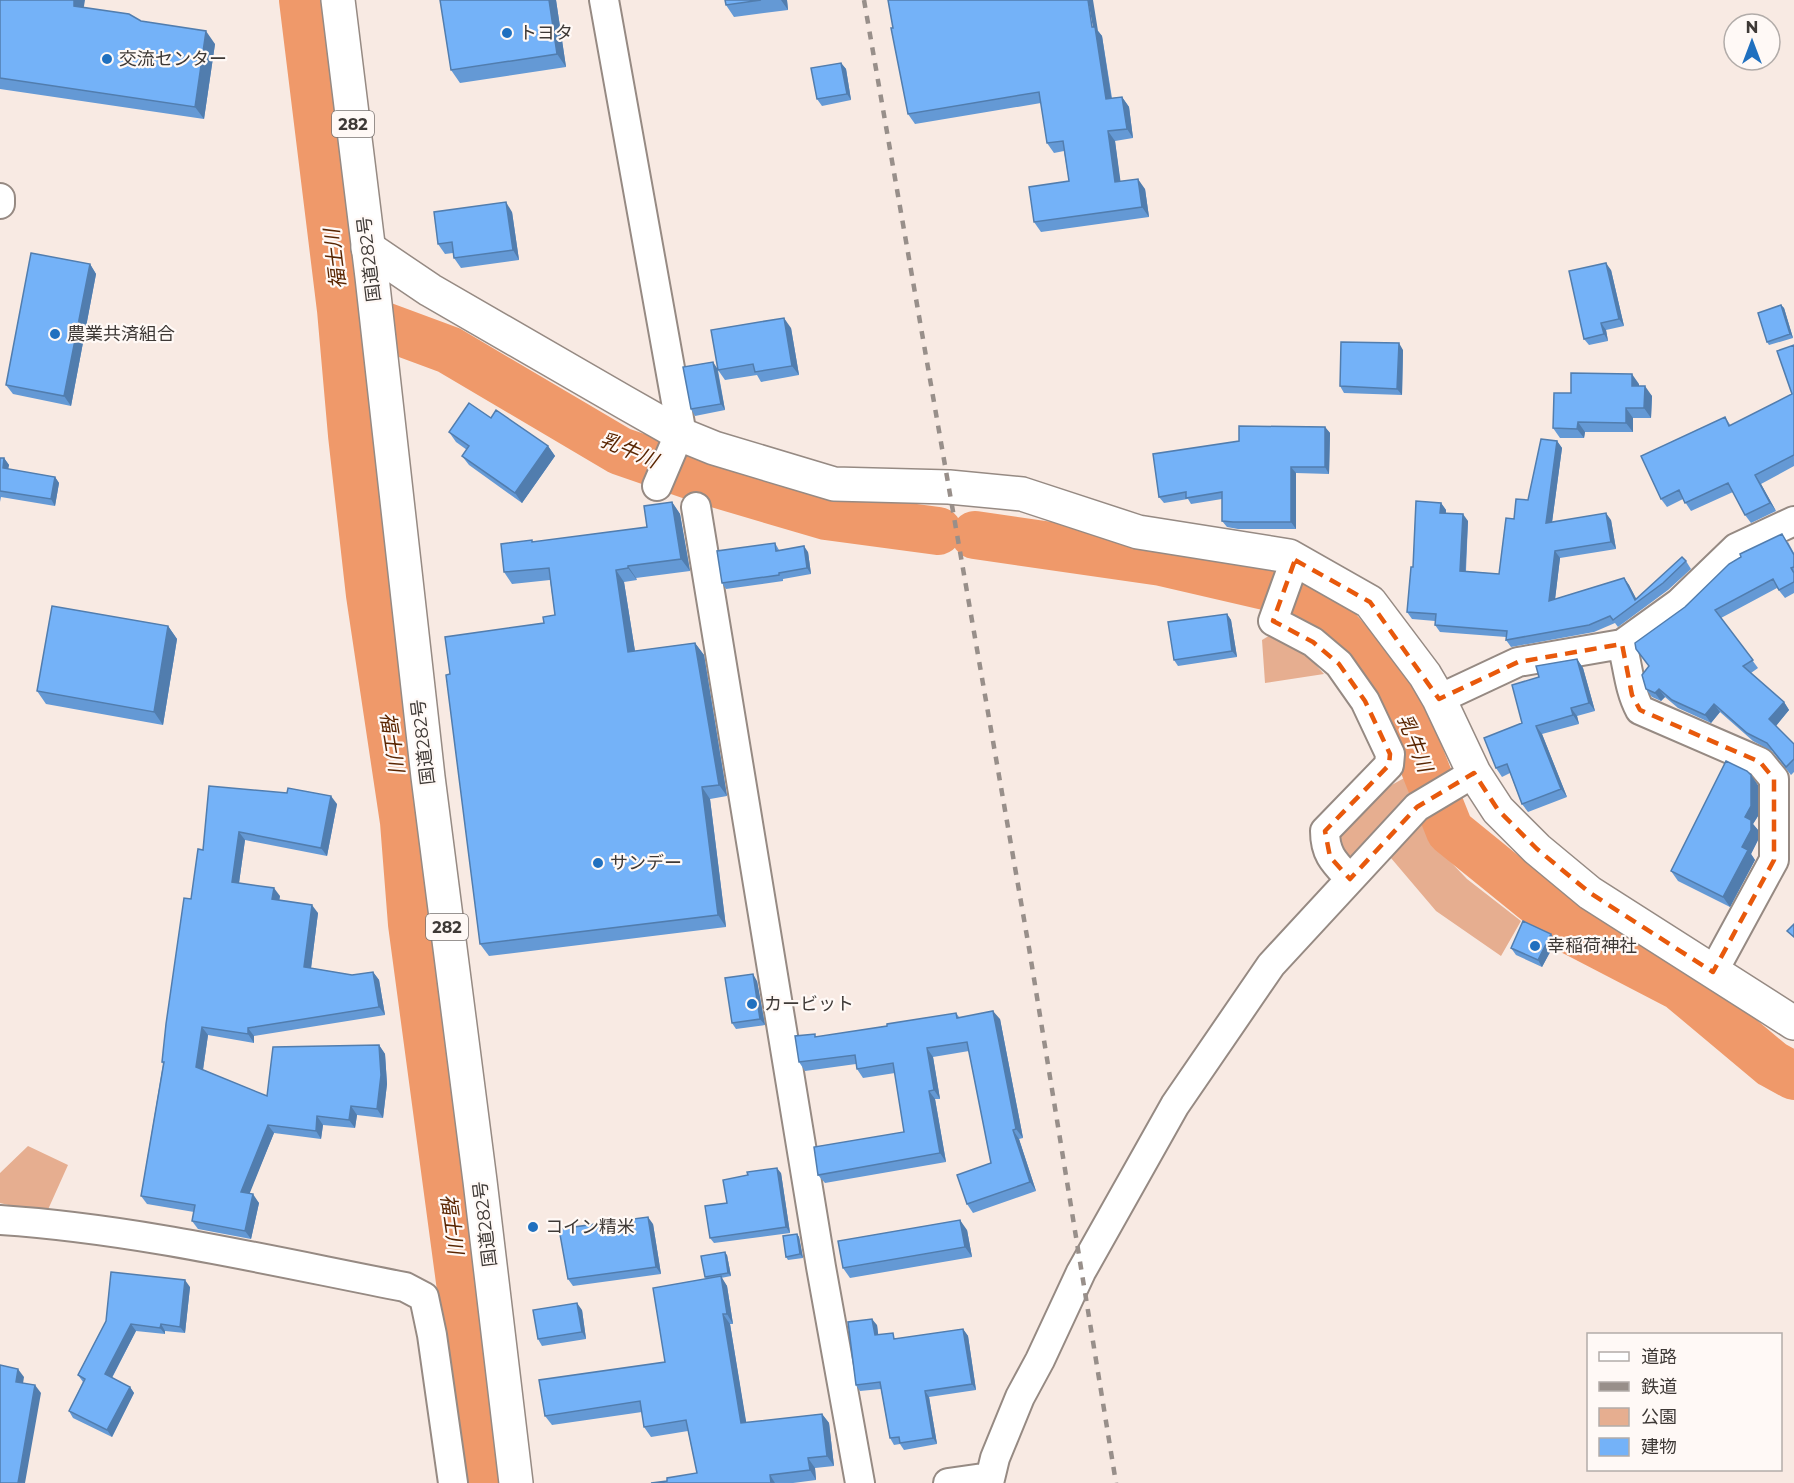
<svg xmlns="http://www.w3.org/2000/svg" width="1794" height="1483" viewBox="0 0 1794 1483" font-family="Montserrat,'Noto Sans JP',sans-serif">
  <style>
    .green { fill: #e6ae90 }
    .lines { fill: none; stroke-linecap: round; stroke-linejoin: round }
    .river { stroke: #ef996a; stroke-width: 48 }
    .minor-casing { stroke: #968a83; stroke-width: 32 }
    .tertiary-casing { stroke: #968a83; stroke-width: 36 }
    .trunk-casing { stroke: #968a83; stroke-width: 36 }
    .minor { stroke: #fff; stroke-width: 28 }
    .tertiary { stroke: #fff; stroke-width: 33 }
    .trunk { stroke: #fff; stroke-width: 33 }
    .rail { stroke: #988f8a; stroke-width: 4.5; stroke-dasharray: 8 8; stroke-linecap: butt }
    .wall { fill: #6499d5 }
    .shaded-wall { fill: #517dae }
    .building { fill: #74b2f8; stroke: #517dae; stroke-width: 1.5 }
    .marked { fill: none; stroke: #e8590c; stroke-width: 4.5; stroke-dasharray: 12 8; stroke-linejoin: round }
    .poi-dot { fill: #2070bf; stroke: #fff9f6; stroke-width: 2 }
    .labels { text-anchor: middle; stroke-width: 4.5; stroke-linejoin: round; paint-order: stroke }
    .shield { fill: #fff9f6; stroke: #787370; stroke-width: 1.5 }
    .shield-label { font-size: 16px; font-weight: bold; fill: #3e3936 }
    .poi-label { font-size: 18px; fill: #3e3936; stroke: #fff9f6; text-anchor: start }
    .street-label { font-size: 18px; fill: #3e3936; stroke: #fff9f6 }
    .water-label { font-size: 20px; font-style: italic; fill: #5a2500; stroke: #fff9f6 }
  </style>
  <rect width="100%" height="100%" fill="#f8eae3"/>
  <path class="green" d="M1282 628 1324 674 1265 683 1262 640Z
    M1406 777 1415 798 1347 866 1331 853 1337 830 1363 801Z
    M1421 814 1442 853 1467 879 1521 921 1501 956 1436 911 1385 851Z
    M28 1146 68 1165 46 1214 0 1203V1173Z"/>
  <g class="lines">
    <path class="river" d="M303 0 341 310 352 435 370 595 404 822 412 924 487 1483
      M341 310 449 350 620 451 704 480 826 516 938 531
      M975 535 1162 562 1270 587 1321 611 1396 696 1450 831 1576 933 1680 987 1772 1064 1794 1076"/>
    <g class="minor-casing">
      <path id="minor" d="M604 0 682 435 674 446 657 486
        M0 198V204
        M696 507 821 1267 860 1483
        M1295 560 1273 621 1313 642 1339 664 1365 701 1390 754 1389 765 1325 831C1325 855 1335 863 1350 879
        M1622 644C1628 666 1629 690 1640 710L1760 762 1774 779V860L1713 972
        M1439 699 1518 662 1622 644 1679 603 1736 548 1794 521
        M0 1220C136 1229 271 1261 405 1287L424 1297 432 1335 453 1483
        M948 1483 990 1477
        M989 1483 995 1458 1020 1397 1040 1360 1081 1272 1175 1105 1271 965 1417 807 1474 773"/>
    </g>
    <g class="tertiary-casing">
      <path id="tertiary" d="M368 248 430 290 624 402 682 435 714 448 834 484 949 487 1022 494 1138 532 1289 556 1370 602 1425 675 1439 699 1474 773 1498 810 1537 849 1590 893 1794 1023"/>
    </g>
    <g class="trunk-casing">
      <path id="trunk" d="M338 0 372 277 428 777 480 1181 516 1483"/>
    </g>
    <use href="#minor" class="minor"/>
    <use href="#tertiary" class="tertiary"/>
    <use href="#trunk" class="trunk"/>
    <path class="rail" d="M864 0 1029 948 1116 1483"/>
  </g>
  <path class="wall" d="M0 0 84 7 141 21 215 44 204 119 0 89Z
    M556 0 566 67 460 83 451 70Z
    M725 0H787L788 10 734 17 726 5Z
    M893 28 1098 31 1102 36 1112 98 1122 97 1129 107 1133 138 1115 141 1120 181 1145 189 1149 217 1041 232 1034 222 1069 181 1064 151 1054 153 1047 143 1041 103 915 124 908 114Z
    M841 63 846 69 851 100 822 106 817 99Z
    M512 212 519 260 461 268 454 258 453 253 445 254 438 244Z
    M90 264 96 274 71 406 13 394 6 385Z
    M1611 270 1624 326 1606 330 1608 341 1589 345 1584 339Z
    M1781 305 1784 308 1793 338 1769 345 1767 342Z
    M791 328 799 375 761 382 757 375 725 380 718 370 725 410 695 416 691 409 717 368Z
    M1794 345V466L1761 484 1776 511 1751 523 1745 515 1733 492 1691 511 1683 499 1667 507 1661 499 1725 417 1731 426 1792 394Z
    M1403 350 1402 395 1344 393 1340 386Z
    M1639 384V386L1652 396 1651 418H1633V432H1585L1584 438H1560L1553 428 1571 393Z
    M491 418 548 446 555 456 522 503 469 465 462 456 467 450 456 442 449 432Z
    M1325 427 1330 433 1329 474 1296 473V529H1238L1227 527 1222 521V499L1191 504 1188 499 1164 503 1159 497Z
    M1557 441 1562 448 1552 522 1611 520 1616 549 1560 558 1555 599 1624 578 1629 585 1636 599 1686 561 1691 569 1668 590 1618 627 1615 623 1594 632 1511 647 1506 640V637L1440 632 1435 625V621L1412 619 1407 612 1413 567 1441 503 1446 510V513L1468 521 1466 571 1499 574 1514 519 1528 500Z
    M0 458H4L9 465 8 469 55 477 59 483 55 506 1 497 0 502Z
    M672 502 680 514 690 571 636 578 637 580 624 582 635 651 695 643 704 655 727 796 710 799 726 927 489 956 480 944 450 674 544 623 555 615 550 580 512 584 504 572 533 542 647 527Z
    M1788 542 1794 553V593L1785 598 1777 588 1721 618 1758 668 1751 673 1784 702 1789 710 1776 726 1794 744V772L1791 775 1772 751 1753 741 1720 712 1711 723 1678 708 1665 697 1661 701 1652 697 1646 689 1649 666 1636 649Z
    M775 543 779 550 808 552 811 574 783 579V581L726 589 722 583Z
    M1227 614 1231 620 1237 657 1178 666 1174 660Z
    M168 626 177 639 163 725 46 704 37 691Z
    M1577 659 1583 668 1595 711 1577 716 1579 724 1542 734 1567 797 1528 812 1522 804 1510 773 1502 777 1496 768 1522 723 1539 677Z
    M1758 785V816L1753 824 1758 830V840L1751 854 1755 860 1730 907 1678 881 1671 871Z
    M287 793 337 804 327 856 245 840 239 883 280 896 279 900 318 913 311 968 352 975 373 972 379 980 385 1015 254 1036V1043L208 1035 203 1070 267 1096 379 1045 385 1054 387 1084 383 1118 357 1115 355 1128 323 1125 321 1139 274 1133 249 1193 259 1203 251 1239 198 1229 192 1221 194 1212 147 1204 141 1196 163 1064 162 1062 191 899 203 850Z
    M1556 941 1542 967 1516 955 1511 948Z
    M757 981 765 1025 736 1029 732 1023Z
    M956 1013 959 1017 1000 1019 1023 1138 1019 1139 1036 1191 973 1213 967 1204 991 1163 969 1051 933 1057 940 1099H935L946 1162 825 1183 818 1175 904 1132 895 1073 863 1078 857 1069 856 1064 805 1071 799 1062 817 1037 887 1026Z
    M781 1173 790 1233 714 1243 710 1238 727 1203 748 1175Z
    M653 1224 661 1274 573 1286 568 1279Z
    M967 1230 972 1257 850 1278 843 1268Z
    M797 1234 799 1237 803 1258 788 1260 786 1257Z
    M727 1255 731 1276 721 1278 727 1286 733 1324H730L746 1423 822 1414 829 1423 834 1466 815 1468 816 1480 793 1483H651L667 1481 697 1473 688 1431 651 1437 644 1427 642 1412 552 1425 545 1416 665 1362 706 1279 705 1277Z
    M190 1287 185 1333 165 1331V1334L136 1331 112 1378 130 1387 134 1393 112 1437 73 1418 69 1411 83 1382 78 1375 106 1321Z
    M582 1310 586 1339 542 1346 538 1339Z
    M877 1325 878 1334 898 1339 963 1329 968 1336 976 1390 929 1397 937 1444 904 1450 900 1444 894 1445 890 1438 881 1389 860 1391 856 1385Z"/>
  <path class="shaded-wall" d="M74 0H85L82 18 74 6Z
    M549 0H556L566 67 557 54Z
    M781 0H787L788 10Z
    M1088 0H1093L1098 31 1102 36 1113 109 1106 99Z
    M206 31 215 44 204 119 195 107Z
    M841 63 846 69 851 100 847 94Z
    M1122 97 1129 107 1133 138 1127 129Z
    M1108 131 1115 141 1122 192 1115 182Z
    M1138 179 1145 189 1149 217 1142 207Z
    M506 202 512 212 519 260 513 250Z
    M1606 263 1611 270 1624 326 1619 319Z
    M90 264 96 274 71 406 64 396Z
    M1781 305 1784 308 1793 338 1790 334Z
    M784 318 791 328 799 375 792 366Z
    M1601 323 1606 330 1608 341 1604 334Z
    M1399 343 1403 350 1402 395 1397 389Z
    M713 362 717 368 725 410 721 404Z
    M1632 374 1639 384V396L1632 386Z
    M1645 386 1652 396 1651 418 1644 408Z
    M1626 408 1633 418V432L1626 423Z
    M1578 422 1585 432 1584 438 1577 429Z
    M1325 427 1330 433 1329 474 1325 467Z
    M1557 441 1562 448 1551 530 1546 523Z
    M548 446 555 456 522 503 515 493Z
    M4 458 9 465 7 474 3 468Z
    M1291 467 1296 473V529L1291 522Z
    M1755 475 1761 484 1776 511 1770 503Z
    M55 477 59 483 55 506 51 499Z
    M672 502 680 514 690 571 681 559Z
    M1441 503 1446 510 1445 520 1440 513Z
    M1606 513 1611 520 1616 549 1611 542Z
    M1463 514 1468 521 1465 578 1460 571Z
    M804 546 808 552 811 574 807 568Z
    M1555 551 1560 558 1554 608 1549 601Z
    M628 566 636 578 637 580 628 568Z
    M616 570 624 582 637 664 628 652Z
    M1624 578 1629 585 1638 602 1635 600Z
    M1227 614 1231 620 1237 657 1232 651Z
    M168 626 177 639 163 725 154 712Z
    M695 643 704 655 727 796 719 785Z
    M1577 659 1583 668 1595 711 1589 703Z
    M1659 689 1665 697 1661 701 1655 693Z
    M1784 702 1789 710 1775 727 1769 719Z
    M1714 704 1720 712 1711 723 1705 715Z
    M1571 708 1577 716 1579 724 1573 715Z
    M1536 726 1542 734 1567 797 1561 789Z
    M1751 775 1758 785V816L1753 824 1758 830V840L1751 854 1755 860 1730 907 1723 897 1742 847Z
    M702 787 710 799 726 927 718 915Z
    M331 796 337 804 327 856 321 848Z
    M239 832 245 840 238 890 232 882Z
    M274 888 280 896 278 908 272 899Z
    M312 905 318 913 310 976 304 967Z
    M1551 934 1556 941 1542 967 1538 960Z
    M373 972 379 980 385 1015 379 1007Z
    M753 974 757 981 765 1025 760 1019Z
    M993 1011 1000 1019 1023 1138 1016 1129Z
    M202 1027 208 1035 202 1076 196 1067Z
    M248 1028 254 1036V1043L248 1034Z
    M379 1045 385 1054 387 1084 383 1118 377 1109Z
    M927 1048 933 1057 940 1099 934 1090Z
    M929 1091 935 1099 946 1162 940 1153Z
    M351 1106 357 1115 355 1128 349 1120Z
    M317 1116 323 1125 321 1139 316 1131Z
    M268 1125 274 1133 247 1200 241 1192Z
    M1013 1130 1019 1139 1036 1191 1030 1182Z
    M777 1168 781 1173 790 1233 786 1227Z
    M253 1194 259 1203 251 1239 245 1231Z
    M648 1217 653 1224 661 1274 656 1267Z
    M960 1220 967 1230 972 1257 965 1247Z
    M797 1234 799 1237 803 1258 800 1254Z
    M725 1252 727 1255 731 1276 728 1273Z
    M721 1276 727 1286 733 1324 727 1314Z
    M185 1280 190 1287 185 1333 180 1327Z
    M577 1303 582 1310 586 1339 582 1332Z
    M723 1314 730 1324 748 1433 741 1423Z
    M872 1319 877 1325 879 1341 875 1335Z
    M131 1324 136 1331 110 1381 105 1374Z
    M161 1324 165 1331V1334L160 1328Z
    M963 1329 968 1336 976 1390 972 1384Z
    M18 1369 24 1377 22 1390 16 1382Z
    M35 1385 41 1393 25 1483H18Z
    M130 1387 134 1393 112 1437 107 1430Z
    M925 1391 929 1397 937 1444 933 1438Z
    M822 1414 829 1423 834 1466 827 1456Z
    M808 1458 815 1468 816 1480 810 1470Z
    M770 1475 775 1483H771Z"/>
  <path class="building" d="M0 0H74V6L129 14 141 21 206 31 195 107 0 78Z
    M440 0H549L557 54 451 70Z
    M725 0H761L726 5Z
    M888 0H1088L1092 27H1095L1106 99 1122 97 1127 129 1108 131 1115 182 1138 179 1142 207 1034 222 1029 187 1069 181 1063 141 1047 143 1039 92 908 114 891 28H893Z
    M841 63 847 94 817 99 811 68Z
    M506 202 513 250 454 258 452 242 438 244 434 212Z
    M31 253 90 264 64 396 6 385Z
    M1606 263 1619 319 1601 323 1604 334 1584 339 1569 271Z
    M1781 305 1790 334 1767 342 1758 313Z
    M784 318 792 366 755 372 753 364 718 370 711 330Z
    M1341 342 1399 343 1397 389 1340 386Z
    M1794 345V455L1755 475 1770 503 1745 515 1728 483 1685 503 1679 490 1661 499 1641 456 1725 417 1729 426 1792 394 1777 351Z
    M713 362 721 404 691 409 683 367Z
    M1571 373 1632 374V386H1645L1644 408H1626V423L1578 422 1577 429 1553 428 1554 393H1571Z
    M469 403 491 418 496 410 548 446 515 493 462 456 469 446 449 432Z
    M1239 426 1325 427V467H1291V522H1233L1222 521V492L1186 498V492L1159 497 1153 454 1239 441Z
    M1541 439 1557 441 1546 523 1606 513 1611 542 1555 551 1549 601 1624 578 1635 600 1682 557 1686 561 1663 583 1613 620 1610 616 1589 625 1506 640 1507 631 1435 625 1436 614 1407 612 1411 567H1413L1416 501 1441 503 1440 513 1463 514 1460 571 1499 574 1506 518 1514 519 1516 499 1528 500Z
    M0 458H4L3 468 55 477 51 499 0 491Z
    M672 502 681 559 628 566V568L616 570 628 652 695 643 719 785 702 787 718 915 480 944 446 675 450 674 445 637 544 623 543 617 555 615 549 568 504 572 501 544 532 540V542L647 527 644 506Z
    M1782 534 1794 555V567L1791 568 1794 573V582L1779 590 1773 579 1715 610 1753 660 1743 666 1784 702 1769 719 1794 744V759L1786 767 1767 743 1747 733 1714 704 1705 715 1672 700 1659 689 1655 693 1646 689 1642 675 1649 666 1636 649 1635 643 1685 607 1729 564 1741 557 1740 554Z
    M775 543 776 551 804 546 807 568 779 573V575L722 583 717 551Z
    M52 606 168 626 154 712 37 691Z
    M1227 614 1232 651 1174 660 1168 622Z
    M1577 659 1589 703 1571 708 1573 715 1536 726 1561 789 1522 804 1507 764 1496 768 1484 738 1522 723 1512 685 1539 677 1536 666Z
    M1726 761 1747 771 1751 775V806L1745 817 1751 820V830L1742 847 1748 850 1723 897 1671 871Z
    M209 786 287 793 288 788 331 796 321 848 239 832 232 882 274 888 272 899 312 905 304 967 352 975 373 972 379 1007 248 1028V1034L202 1027 196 1067 267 1096 273 1047 379 1045 381 1075 377 1109 351 1106 349 1120 317 1116 316 1131 268 1125 241 1192 253 1194 245 1231 192 1221 195 1205 141 1196 164 1062H162L166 1024 184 898 191 899 198 849 203 850Z
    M1523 921 1551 934 1538 960 1511 948Z
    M1794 924V937L1787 931Z
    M753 974 760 1019 732 1023 725 978Z
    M993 1011 1016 1129 1013 1130 1030 1182 967 1204 957 1175 991 1163 967 1042 927 1048 934 1090 929 1091 940 1153 818 1175 814 1147 904 1132 893 1063 857 1069 855 1055 799 1062 795 1036 815 1034V1037L887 1026V1024L956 1013 957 1018Z
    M777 1168 786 1227 710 1238 705 1206 727 1203 723 1180 748 1175 747 1172Z
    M648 1217 656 1267 568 1279 559 1229Z
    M960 1220 965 1247 843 1268 838 1241Z
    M797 1234 800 1254 786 1257 783 1236Z
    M725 1252 728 1273 705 1277 701 1256Z
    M111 1272 185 1280 180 1327 161 1324 160 1328 131 1324 105 1374 130 1387 107 1430 69 1411 85 1379 78 1375 106 1321Z
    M721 1276 727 1314H723L741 1423 822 1414 827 1456 808 1458 810 1470 770 1475 771 1483H651L667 1481V1478L697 1473 686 1420 644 1427 640 1401 545 1416 539 1380 665 1362 653 1288Z
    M577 1303 582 1332 538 1339 533 1310Z
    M872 1319 875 1335 893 1333 894 1339 963 1329 972 1384 925 1391 933 1438 900 1443 899 1437 890 1438 880 1382 856 1385 848 1322Z
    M0 1365 18 1369 16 1382 35 1385 18 1483H0Z"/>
  <path class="marked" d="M1295 560 1370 602 1439 699 1518 662 1622 644 1632 695 1640 710 1760 762 1774 779V860L1713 972 1590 893 1537 849 1498 810 1474 773 1417 807 1350 879 1330 857 1325 831 1389 765 1390 754 1365 701 1339 664 1313 642 1273 621Z"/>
  <g class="poi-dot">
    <circle cx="507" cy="33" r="6"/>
    <circle cx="107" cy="59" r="6"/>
    <circle cx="55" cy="334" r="6"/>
    <circle cx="598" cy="863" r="6"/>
    <circle cx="1535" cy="946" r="6"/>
    <circle cx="752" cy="1004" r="6"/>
    <circle cx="533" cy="1227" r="6"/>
  </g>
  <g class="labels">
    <g class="shield">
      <rect x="332" y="111" width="42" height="26" rx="4.5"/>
      <rect x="426" y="914" width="42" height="26" rx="4.5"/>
    </g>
    <g class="shield-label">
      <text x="353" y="130">282</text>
      <text x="447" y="933">282</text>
    </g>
    <g class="poi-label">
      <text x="519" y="39">トヨタ</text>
      <text x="119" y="65">交流センター</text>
      <text x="67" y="340">農業共済組合</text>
      <text x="610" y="869">サンデー</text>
      <text x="1547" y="952">幸稲荷神社</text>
      <text x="764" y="1010">カービット</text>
      <text x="545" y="1233">コイン精米</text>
    </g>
    <g class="street-label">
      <text transform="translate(369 259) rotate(-97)" y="6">国道282号</text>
      <text transform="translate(423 742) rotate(-97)" y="6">国道282号</text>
      <text transform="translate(485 1224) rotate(-97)" y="6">国道282号</text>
    </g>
    <g class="water-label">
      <text transform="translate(335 259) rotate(-97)" y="7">福士川</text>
      <text transform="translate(629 450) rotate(23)" y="7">乳牛川</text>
      <text transform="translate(392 742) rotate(81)" y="7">福士川</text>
      <text transform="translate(1415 743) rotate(68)" y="7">乳牛川</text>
      <text transform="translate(452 1224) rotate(82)" y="7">福士川</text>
    </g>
  </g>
  <rect x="1587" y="1333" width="195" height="138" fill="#fff9f6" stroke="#b2aca9" stroke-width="1.5"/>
  <rect x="1599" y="1352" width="30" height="9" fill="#ffffff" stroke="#b2aca9" stroke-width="1.5"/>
  <text x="1641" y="1363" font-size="18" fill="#3e3936">道路</text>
  <rect x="1599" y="1382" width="30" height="9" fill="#988f8a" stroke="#b2aca9" stroke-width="1.5"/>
  <text x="1641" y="1393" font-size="18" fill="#3e3936">鉄道</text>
  <rect x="1599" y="1408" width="30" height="18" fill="#e6ae90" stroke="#b2aca9" stroke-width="1.5"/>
  <text x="1641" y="1423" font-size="18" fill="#3e3936">公園</text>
  <rect x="1599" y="1438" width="30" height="18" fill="#74b2f8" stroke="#b2aca9" stroke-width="1.5"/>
  <text x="1641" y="1453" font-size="18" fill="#3e3936">建物</text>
  <g transform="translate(1752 42)"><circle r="28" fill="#fff9f6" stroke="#b2aca9" stroke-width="1.5"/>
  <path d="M0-4.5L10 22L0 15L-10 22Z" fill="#2070bf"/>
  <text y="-9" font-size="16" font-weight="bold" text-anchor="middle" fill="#3e3936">N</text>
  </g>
</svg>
